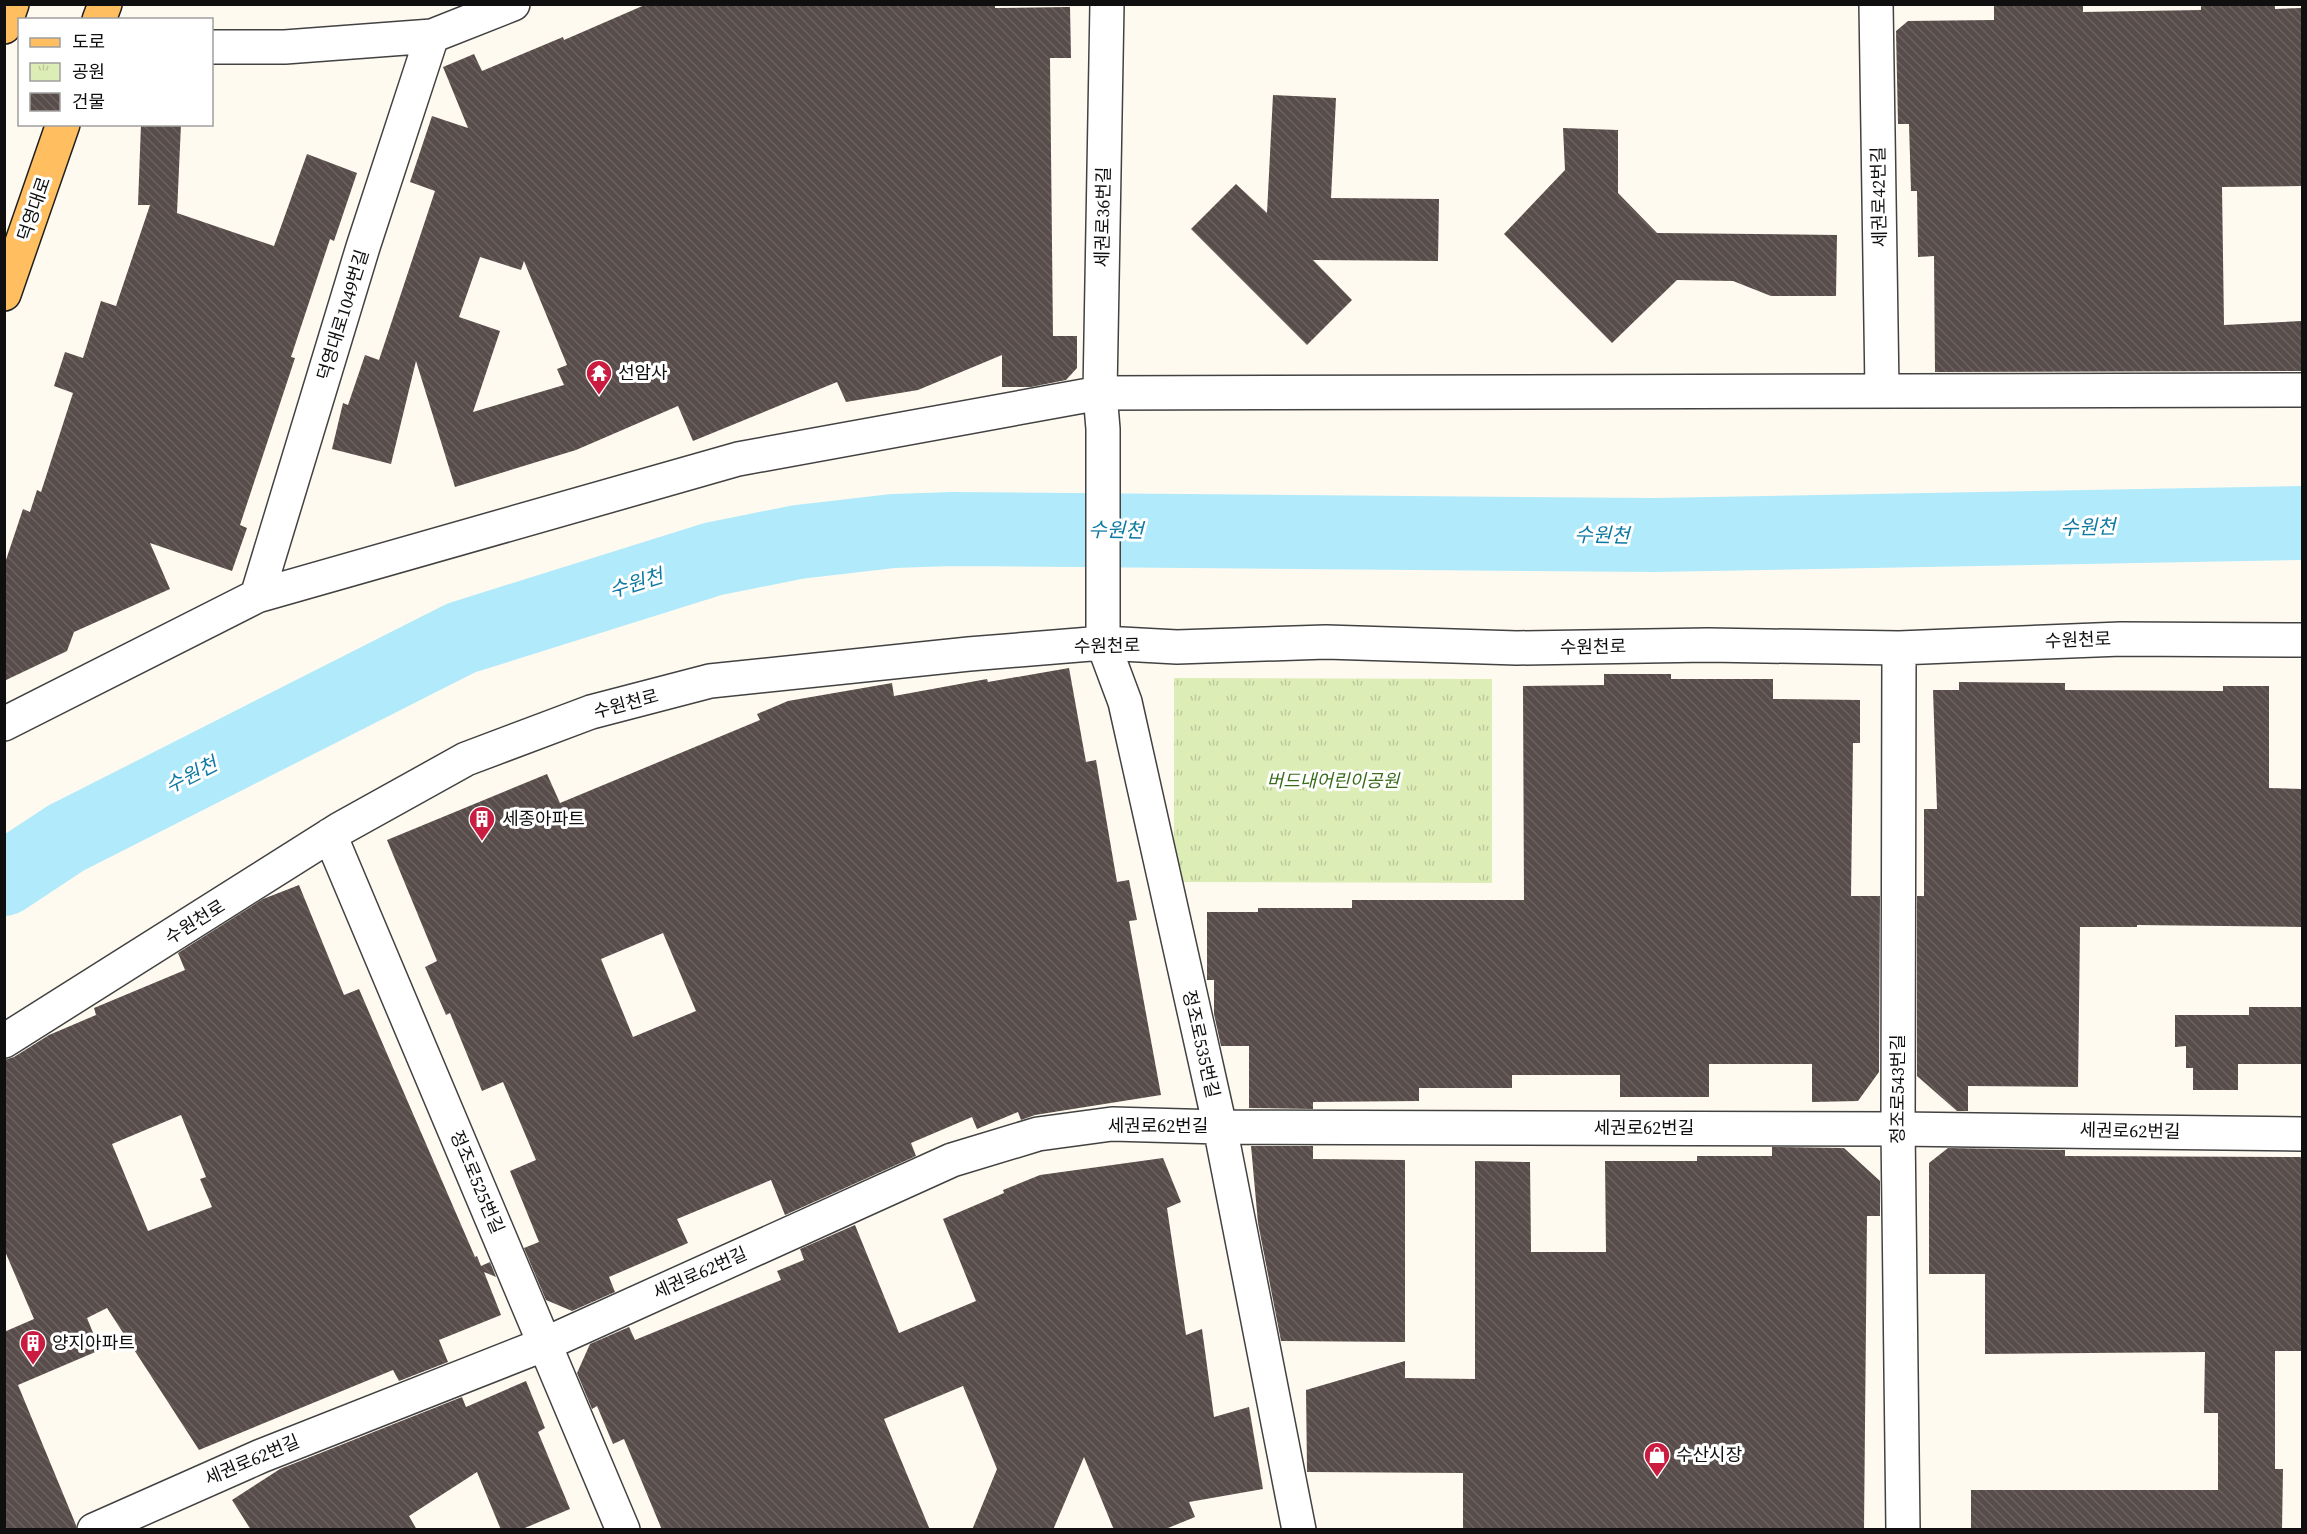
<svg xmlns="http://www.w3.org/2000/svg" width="2307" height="1534" viewBox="0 0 2307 1534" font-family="'Source Serif 4','Noto Sans KR',serif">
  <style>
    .park { fill: url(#park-tufts) }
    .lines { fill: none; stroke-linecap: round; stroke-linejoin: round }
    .river { stroke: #b1ebfb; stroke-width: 74 }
    .building { fill: url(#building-back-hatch); fill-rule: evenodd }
    .minor-casing { stroke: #424242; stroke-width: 36 }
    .major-casing { stroke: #202020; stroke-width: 36 }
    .minor { stroke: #fff; stroke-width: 33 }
    .major { stroke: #ffbe60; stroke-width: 33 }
    .labels { text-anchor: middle; stroke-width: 6; stroke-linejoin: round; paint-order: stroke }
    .street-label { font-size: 18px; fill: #0f0f0f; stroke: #fff }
    .poi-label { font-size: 18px; fill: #0f0f0f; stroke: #fff; text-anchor: start }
    .park-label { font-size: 18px; font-style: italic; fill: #386c19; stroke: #fff }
    .water-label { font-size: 20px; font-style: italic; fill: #0e7aa2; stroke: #fff }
  </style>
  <defs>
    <pattern id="park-tufts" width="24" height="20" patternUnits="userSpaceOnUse" patternTransform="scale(1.5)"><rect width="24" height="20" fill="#dcedb6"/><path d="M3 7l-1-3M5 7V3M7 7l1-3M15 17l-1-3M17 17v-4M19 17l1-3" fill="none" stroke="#bcca9b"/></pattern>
    <pattern id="building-back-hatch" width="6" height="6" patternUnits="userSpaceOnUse" patternTransform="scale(1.5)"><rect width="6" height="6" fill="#584d4a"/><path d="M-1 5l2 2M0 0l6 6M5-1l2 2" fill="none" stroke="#6b6260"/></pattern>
  </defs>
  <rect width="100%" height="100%" fill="#fffaf0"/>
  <path class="park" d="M1174 678 1492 679V883L1174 882Z"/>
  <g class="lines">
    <path class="river" d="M4 879 66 838 461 638 713 559 798 542 893 531 953 529 1655 535 2302 523"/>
  </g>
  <path class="building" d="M647 4H995V8L1070 7 1071 58H1050L1053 336H1077V368L1066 380 1031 387H1002V355L918 390 846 402 837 382 693 441 678 406 576 450 455 487 416 361 391 464 332 449 343 403 348 405 365 355 379 360 435 191 410 182 432 116 468 128 443 67 474 54 482 71 563 37 564 40ZM480 257 521 270 524 261 567 365 557 369 564 385 473 412 500 331 459 317Z
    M1994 4H2083V12L2201 10V4H2275V9L2302 8V186L2222 187 2224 325 2302 321V371L1935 372 1934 256 1918 257 1917 191H1911L1909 124H1898L1896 31 1908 21 1994 20Z
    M1273 95 1336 98 1331 198 1439 199 1438 261 1313 260 1352 300 1307 345 1191 229 1236 184 1267 213Z
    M141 124H181L177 213 274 246 307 154 357 173 334 241 330 239 291 357 295 358 240 525 247 528 232 571 150 543 170 589 74 632 67 651 4 681V566L23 509 30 512 37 490 41 492 73 393 54 386 65 352 83 358 101 301 116 306 150 205H138Z
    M1563 128 1618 130V193L1657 233 1837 235 1836 296H1771L1733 281 1677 280 1612 343 1504 234 1565 170Z
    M1069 668 1086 762 1096 760 1117 882 1129 880 1137 920 1129 921 1161 1095 1035 1115 1021 1120 1018 1112 977 1129 972 1117 911 1143 916 1156 785 1215 771 1180 677 1219 688 1243 609 1277 615 1292 572 1311 546 1300 524 1248 539 1242 510 1171 536 1160 503 1082 482 1091 450 1013 446 1015 425 967 437 961 387 840 547 774 560 803 760 720 757 714 788 701 892 683 894 696 987 679 988 682ZM663 933 696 1011 633 1037 601 959Z
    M1604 674H1671V679H1773V699L1860 700V743H1853L1851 896H1880L1879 1072 1858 1101 1812 1102V1064H1709V1097H1620V1075H1512V1088H1419V1101L1313 1102V1109L1249 1108V1046H1221L1214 1014V980H1207V912H1258V908H1352V900H1524L1523 686 1604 685Z
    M1959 682 2065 683V690L2223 691V686H2269V788L2302 789V927L2137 925V927H2080L2078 1087 1968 1086V1111H1957L1917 1076V896H1924V809H1937L1933 690H1959Z
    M299 885 344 995 359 989 475 1257 477 1256 481 1266 490 1262 496 1277 484 1272 501 1315 439 1340 448 1362 399 1381 393 1370 199 1450 107 1308 87 1318 100 1350 18 1385 76 1525V1530H4V1332L34 1319 4 1249V1060L14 1057 49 1035 96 1015 94 1008 185 970 178 953 263 899ZM181 1115 206 1177 200 1179 212 1207 148 1231 112 1144Z
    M2249 1007H2302V1064H2238V1090H2193V1068H2186V1046L2175 1047V1015H2249Z
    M1251 1146H1313V1159L1405 1160V1342L1281 1341 1258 1223Z
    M1772 1147 1844 1148 1880 1181V1216H1867L1864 1530H1463V1473L1307 1472 1306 1390 1405 1361V1378L1475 1379V1161L1530 1162 1531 1252H1606L1605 1161H1697V1156H1772Z
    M1948 1148 2065 1150V1156L2302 1157V1351H2275V1469H2283L2282 1530H1971V1490H2218V1413H2204L2205 1352 1985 1354V1274H1929V1163Z
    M1163 1158 1181 1202 1167 1208 1186 1335 1202 1329 1214 1417 1249 1407 1263 1489 1189 1502 1195 1517 1163 1530H1114L1084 1457 1053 1530H972L997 1469 963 1386 884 1419 930 1530H662L624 1439 613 1444 597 1406 592 1409 577 1373 590 1344 629 1327 635 1340 781 1280 777 1271 804 1260 800 1249 855 1225 899 1333 976 1301 943 1219 1004 1193 1003 1190 1040 1175Z
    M526 1381 545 1428 538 1432 570 1509 520 1530H501L477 1472 409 1516 417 1530H251L232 1500 280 1469 462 1397 466 1407Z"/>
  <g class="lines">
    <g class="minor-casing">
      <path id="minor" d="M1107 4 1100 393 1103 429V643L1125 702 1220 1127 1299 1530
        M1876 4 1882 390
        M212 47H285L432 36 513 4
        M257 596 363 247 432 36
        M1899 648 1898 1129 1903 1530
        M4 724 257 596 738 459 1100 393 2302 390
        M330 835 623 1530
        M4 1041 340 829 466 759 591 712 710 681 969 654 1103 643 1177 647 1326 642 1517 648 1708 645 1899 648 2121 639 2302 640
        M94 1530 261 1456 545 1344 952 1160 1038 1134 1112 1124 1220 1127 1898 1129 2302 1134"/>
    </g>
    <g class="major-casing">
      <path id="major" d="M99 20 105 4
        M4 27 12 4
        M4 294 63 124"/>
    </g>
    <use href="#minor" class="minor"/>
    <use href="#major" class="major"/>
  </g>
  <defs>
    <g id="temple-pin" transform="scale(1.35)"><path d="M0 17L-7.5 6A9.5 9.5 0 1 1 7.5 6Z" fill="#ca1c41" stroke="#fff"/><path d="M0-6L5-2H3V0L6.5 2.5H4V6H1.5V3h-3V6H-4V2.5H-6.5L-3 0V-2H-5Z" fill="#fff"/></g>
    <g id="building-pin" transform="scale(1.35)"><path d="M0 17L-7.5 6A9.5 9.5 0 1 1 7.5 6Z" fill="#ca1c41" stroke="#fff"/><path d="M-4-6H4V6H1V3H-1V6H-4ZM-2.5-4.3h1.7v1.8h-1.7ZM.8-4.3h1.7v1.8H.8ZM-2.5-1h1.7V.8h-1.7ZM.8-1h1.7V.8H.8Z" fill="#fff"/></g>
    <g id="shop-pin" transform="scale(1.35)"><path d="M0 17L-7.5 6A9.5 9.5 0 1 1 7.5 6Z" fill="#ca1c41" stroke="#fff"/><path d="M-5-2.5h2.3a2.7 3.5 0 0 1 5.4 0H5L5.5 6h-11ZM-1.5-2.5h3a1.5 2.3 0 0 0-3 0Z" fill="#fff"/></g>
  </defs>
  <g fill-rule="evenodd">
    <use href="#temple-pin" x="599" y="373"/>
    <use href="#building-pin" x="482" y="819"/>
    <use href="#building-pin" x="33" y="1343"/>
    <use href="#shop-pin" x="1657" y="1455"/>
  </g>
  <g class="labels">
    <g class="street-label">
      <text transform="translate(1879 197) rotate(-91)" y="6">세권로42번길</text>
      <text transform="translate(34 209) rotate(-71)" y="6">덕영대로</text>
      <text transform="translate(1103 217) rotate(-89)" y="6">세권로36번길</text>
      <text transform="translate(343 315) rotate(-73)" y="6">덕영대로1049번길</text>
      <text transform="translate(2078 640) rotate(-2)" y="6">수원천로</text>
      <text transform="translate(1107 646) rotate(-1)" y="6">수원천로</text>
      <text transform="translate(1593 647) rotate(-1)" y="6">수원천로</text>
      <text transform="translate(626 704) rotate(-15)" y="6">수원천로</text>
      <text transform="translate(195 922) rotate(-32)" y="6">수원천로</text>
      <text transform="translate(1201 1044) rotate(77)" y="6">정조로535번길</text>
      <text transform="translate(1898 1089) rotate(-90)" y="6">정조로543번길</text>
      <text x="1158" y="1132">세권로62번길</text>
      <text x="1644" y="1134">세권로62번길</text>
      <text transform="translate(2130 1131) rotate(1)" y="6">세권로62번길</text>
      <text transform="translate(477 1182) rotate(67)" y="6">정조로525번길</text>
      <text transform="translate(700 1273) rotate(-24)" y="6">세권로62번길</text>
      <text transform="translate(252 1460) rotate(-23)" y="6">세권로62번길</text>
    </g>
    <g class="poi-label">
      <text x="618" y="379">선암사</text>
      <text x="502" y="825">세종아파트</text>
      <text x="52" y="1349">양지아파트</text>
      <text x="1676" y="1461">수산시장</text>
    </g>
    <g class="park-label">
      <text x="1333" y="787">버드내어린이공원</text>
    </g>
    <g class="water-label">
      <text transform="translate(2088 527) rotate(-1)" y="7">수원천</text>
      <text transform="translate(1116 530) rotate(1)" y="7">수원천</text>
      <text transform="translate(1602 535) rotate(1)" y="7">수원천</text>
      <text transform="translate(636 583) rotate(-17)" y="7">수원천</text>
      <text transform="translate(191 775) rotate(-27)" y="7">수원천</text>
    </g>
  </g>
  <rect width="2307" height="1534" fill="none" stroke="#0f0f0f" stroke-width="12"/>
  <rect x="18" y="18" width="195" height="108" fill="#ffffff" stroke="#9f9f9f" stroke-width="1.5"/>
  <rect x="30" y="38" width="30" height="9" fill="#ffbe60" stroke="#9f9f9f" stroke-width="1.5"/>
  <text x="72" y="48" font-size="18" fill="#0f0f0f">도로</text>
  <rect x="30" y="63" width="30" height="18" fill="url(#park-tufts)" stroke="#9f9f9f" stroke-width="1.5"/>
  <text x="72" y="78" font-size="18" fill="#0f0f0f">공원</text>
  <rect x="30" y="93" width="30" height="18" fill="url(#building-back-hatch)" stroke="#9f9f9f" stroke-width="1.5"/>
  <text x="72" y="108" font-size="18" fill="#0f0f0f">건물</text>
</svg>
